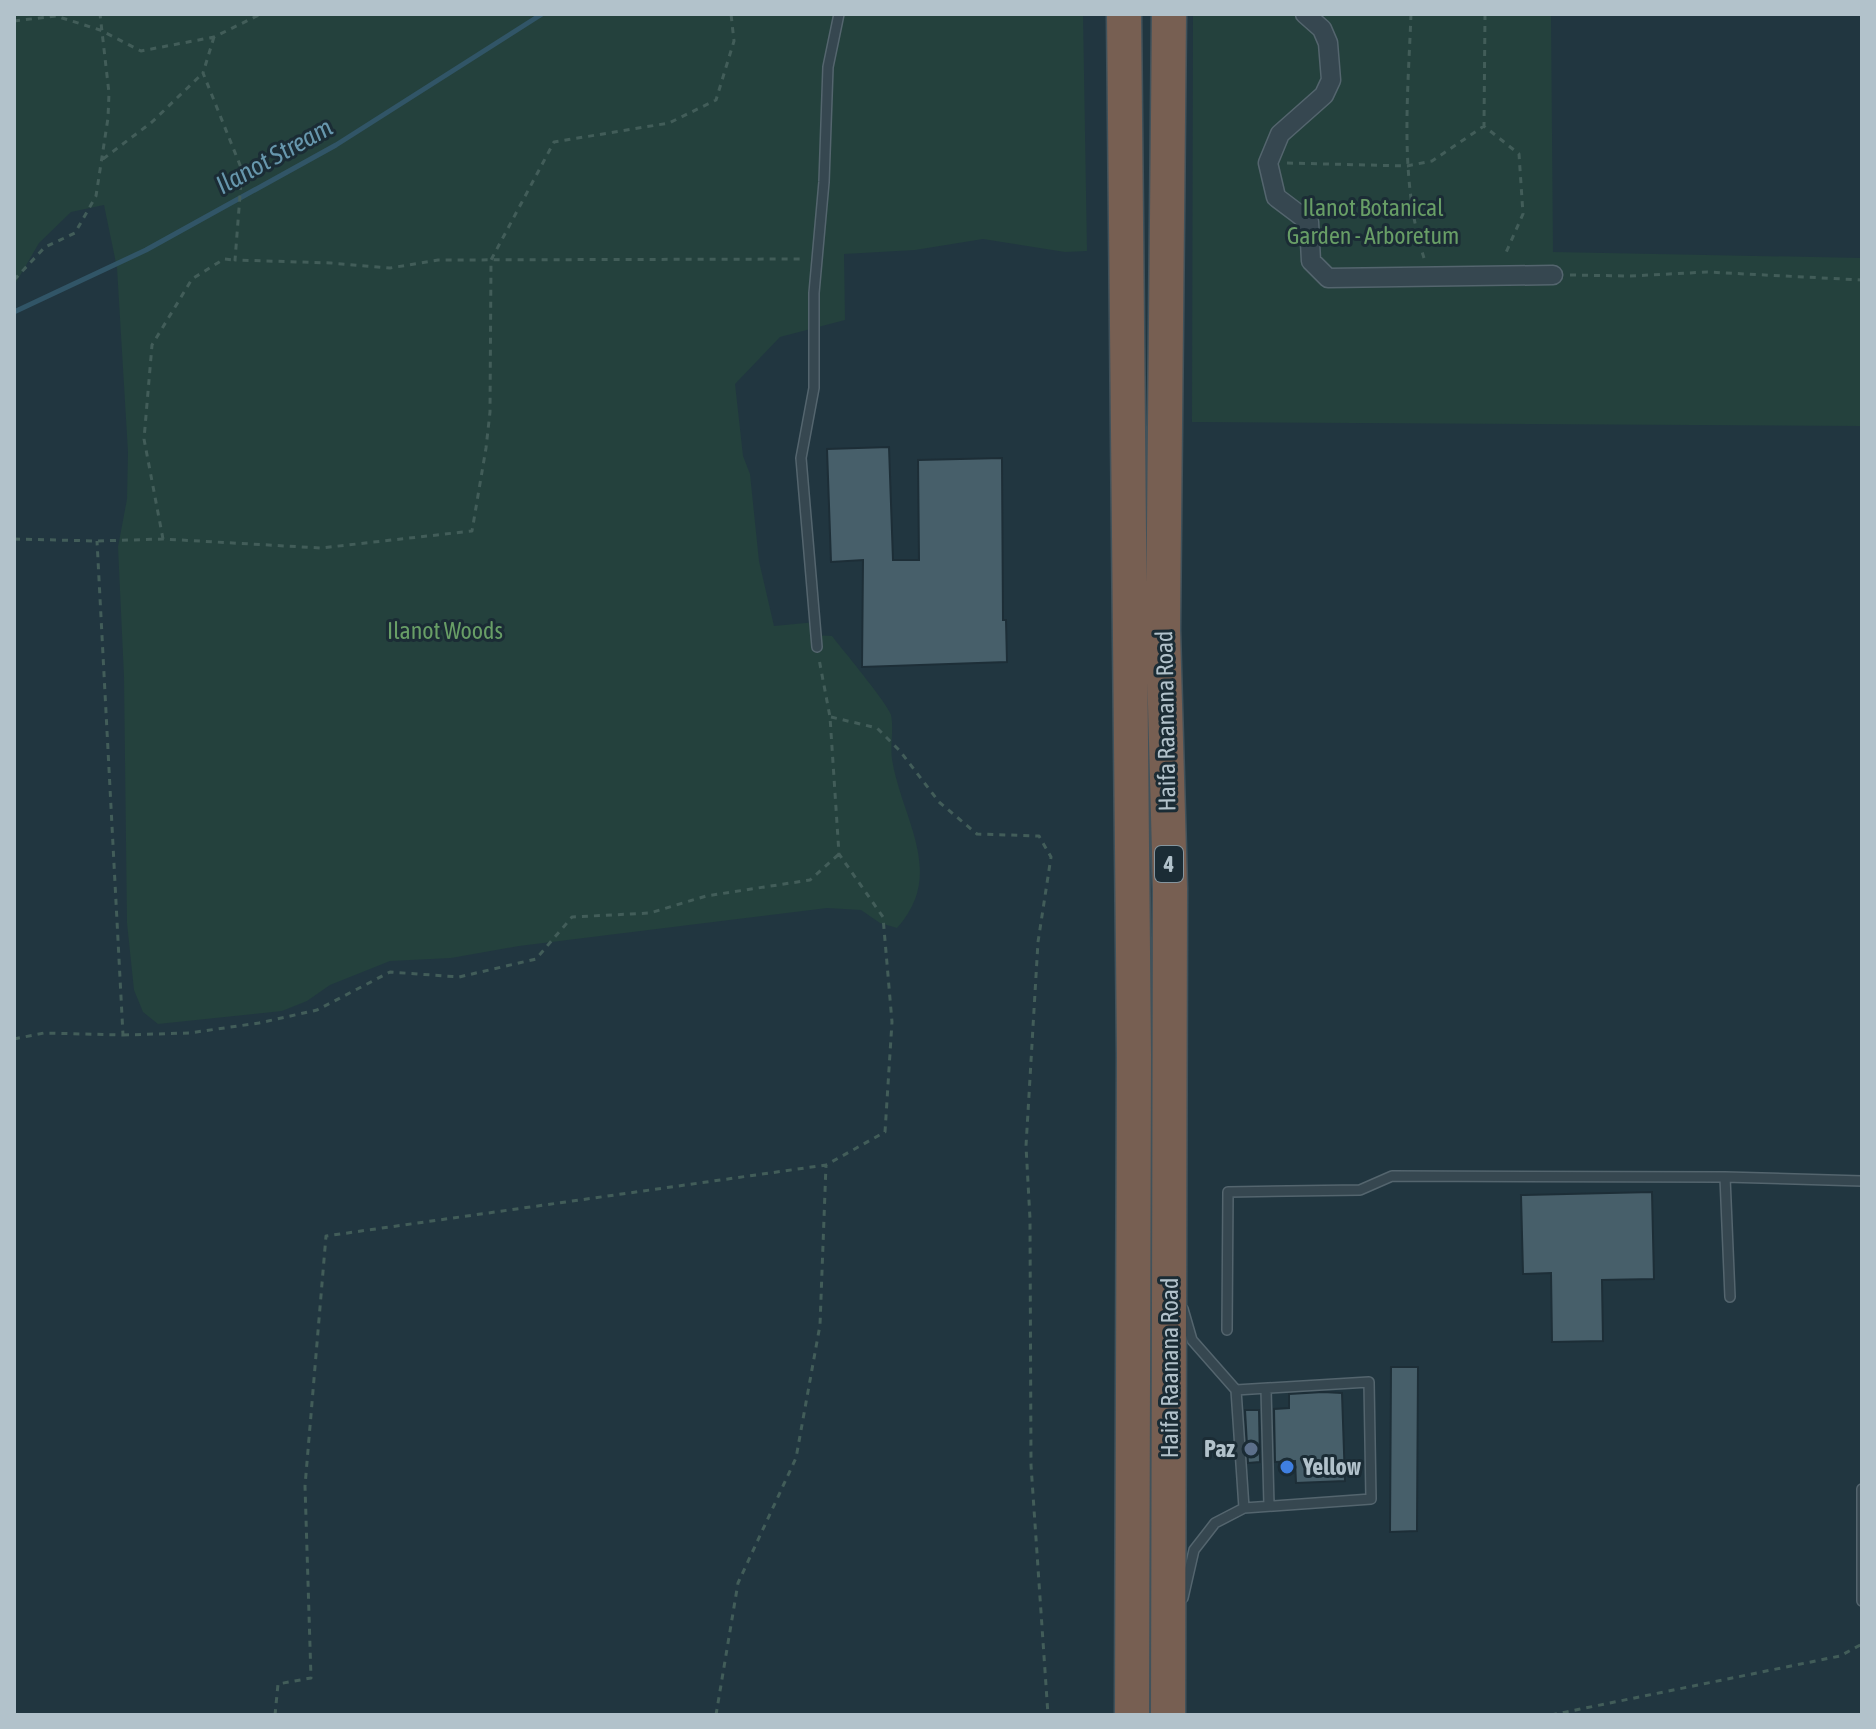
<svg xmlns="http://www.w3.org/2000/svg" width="1876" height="1729" viewBox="0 0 1876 1729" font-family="'Asap Condensed',sans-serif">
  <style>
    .green { fill: #24413d }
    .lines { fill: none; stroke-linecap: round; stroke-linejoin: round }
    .stream { stroke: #315567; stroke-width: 5 }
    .building { fill: #475f6a; stroke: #1d2e37; stroke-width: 2 }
    .lane-casing { stroke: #54656e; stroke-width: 12 }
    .street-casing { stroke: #54656e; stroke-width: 21 }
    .highway-casing { stroke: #41525b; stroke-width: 37 }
    .path { stroke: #425d59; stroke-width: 3; stroke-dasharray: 6 6; stroke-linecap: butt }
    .lane { stroke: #364750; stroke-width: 9 }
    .street { stroke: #364750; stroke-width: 18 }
    .highway { stroke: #775f52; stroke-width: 34 }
    .service-dot { fill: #5c6f8a; stroke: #1b2c35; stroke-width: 3 }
    .shop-dot { fill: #3f7fe0; stroke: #1b2c35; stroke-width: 3 }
    .labels { text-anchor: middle; stroke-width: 6; stroke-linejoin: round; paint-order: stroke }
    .shield { fill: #1b2c35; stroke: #85959e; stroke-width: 2 }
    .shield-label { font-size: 22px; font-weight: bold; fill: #b2c2cb }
    .park-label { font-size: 24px; fill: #689e66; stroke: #1b2c35 }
    .street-label { font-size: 24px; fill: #b2c2cb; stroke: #1b2c35 }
    .poi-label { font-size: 24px; font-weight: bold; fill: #b2c2cb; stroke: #1b2c35; text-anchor: end }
    .water-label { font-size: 26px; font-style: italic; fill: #6797ad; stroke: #1b2c35 }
  </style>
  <rect width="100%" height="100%" fill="#213640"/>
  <path class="green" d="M14 14H1083L1087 251 1065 252 983 239 915 250 844 254 845 320 780 337 735 384 743 456 750 474 759 561 774 626 816 622 815 635 832 636C842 649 888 704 891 715 894 729 890 745 892 759 901 818 947 873 897 928L880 923 861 910 827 908 519 946 451 958 390 961 330 985 307 1001 282 1011 158 1024 143 1012 134 990 127 923 124 677 118 547 127 499 128 452 117 268 104 205 71 212 39 243 14 286Z
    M1193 14H1551L1553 252 1862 258V426L1192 422Z"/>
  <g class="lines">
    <path class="stream" d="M14 312 146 250 336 145 542 14"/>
  </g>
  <path class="building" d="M889 447 893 560H919L918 460 1002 458 1003 620H1006L1007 662 862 667 863 560 831 562 827 449Z
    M1652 1192 1654 1279 1602 1280 1603 1341 1552 1342 1551 1273 1523 1274 1521 1195Z
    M1391 1367H1418L1417 1531 1390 1532Z
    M1323 1392 1342 1393 1345 1481 1296 1483 1295 1461 1275 1462 1274 1409 1289 1408V1394Z
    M1245 1410H1259L1260 1462 1248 1463Z"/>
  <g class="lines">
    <g class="lane-casing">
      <path id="lane" d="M817 647 801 458 814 388V293L824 182 828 67 839 14
        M1725 1177 1730 1297
        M1183 1309 1192 1340 1236 1390 1244 1508 1215 1523 1194 1550 1183 1598
        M1227 1330 1228 1192 1360 1190 1392 1176 1725 1177 1862 1181
        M1266 1389 1269 1506
        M1236 1390 1369 1382 1371 1499 1244 1508
        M1862 1489V1601"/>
    </g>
    <g class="street-casing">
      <path id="street" d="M1305 14 1322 29 1328 43 1331 80 1324 95 1280 134 1268 163 1276 197 1309 222 1311 261 1328 278 1553 275"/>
    </g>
    <g class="highway-casing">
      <path id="highway" d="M1124 14 1134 1055 1132 1715
        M1168 1715 1170 889 1163 630 1169 14"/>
    </g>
    <path class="path" d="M1411 14C1408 95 1399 180 1424 258
      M1485 14 1484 126 1519 154 1523 214 1504 257
      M14 21 56 16 100 30 141 51 214 37 261 14
      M214 37 203 73 242 170 235 260 331 263 390 268 438 260 805 259
      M103 159 152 122 203 73
      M1287 163 1407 166 1432 161 1484 126
      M1570 275 1630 276 1707 272 1862 280
      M14 280 45 247 75 233 96 196 108 118 109 93 100 14
      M14 539 97 541 163 539 321 548 472 531 486 448 490 412 491 260 554 142 669 123 716 100 734 41 731 14
      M163 539 144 439 152 345 192 279 224 259 233 260
      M831 717 877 728 900 751 939 802 977 834 1039 836 1051 857 1038 942 1026 1146 1030 1219 1031 1465 1048 1715
      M123 1035 189 1033 259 1023 317 1010 390 972 459 977 536 959 572 917 650 913 706 896 810 880 839 854
      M14 1039 44 1033 123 1035 97 541
      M275 1715 278 1684 311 1678 305 1486 326 1236 826 1165 885 1132 892 1022 883 917 839 854 830 717 819 659
      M716 1715 738 1583 796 1458 820 1325 826 1165
      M1551 1715 1840 1656 1862 1644"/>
    <use href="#lane" class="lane"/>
    <use href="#street" class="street"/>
    <use href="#highway" class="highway"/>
  </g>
  <circle class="service-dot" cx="1251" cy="1449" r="8"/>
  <circle class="shop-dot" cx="1287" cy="1467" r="8"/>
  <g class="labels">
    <rect class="shield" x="1155" y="846" width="28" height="36" rx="6"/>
    <g class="shield-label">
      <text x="1169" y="872">4</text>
    </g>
    <g class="park-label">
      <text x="1373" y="216">Ilanot Botanical<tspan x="1373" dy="28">Garden - Arboretum</tspan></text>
      <text x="445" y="639">Ilanot Woods</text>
    </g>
    <g class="street-label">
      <text transform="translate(1166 721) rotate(-91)" y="8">Haifa Raanana Road</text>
      <text transform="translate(1170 1368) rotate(-90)" y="8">Haifa Raanana Road</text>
    </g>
    <g class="poi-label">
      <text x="1235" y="1457">Paz</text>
      <text x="1303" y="1475" text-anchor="start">Yellow</text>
    </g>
    <g class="water-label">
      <text transform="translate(274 156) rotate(-29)" y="9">Ilanot Stream</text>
    </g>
  </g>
  <rect width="1876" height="1729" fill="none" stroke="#b2c2cb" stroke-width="32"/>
</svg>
